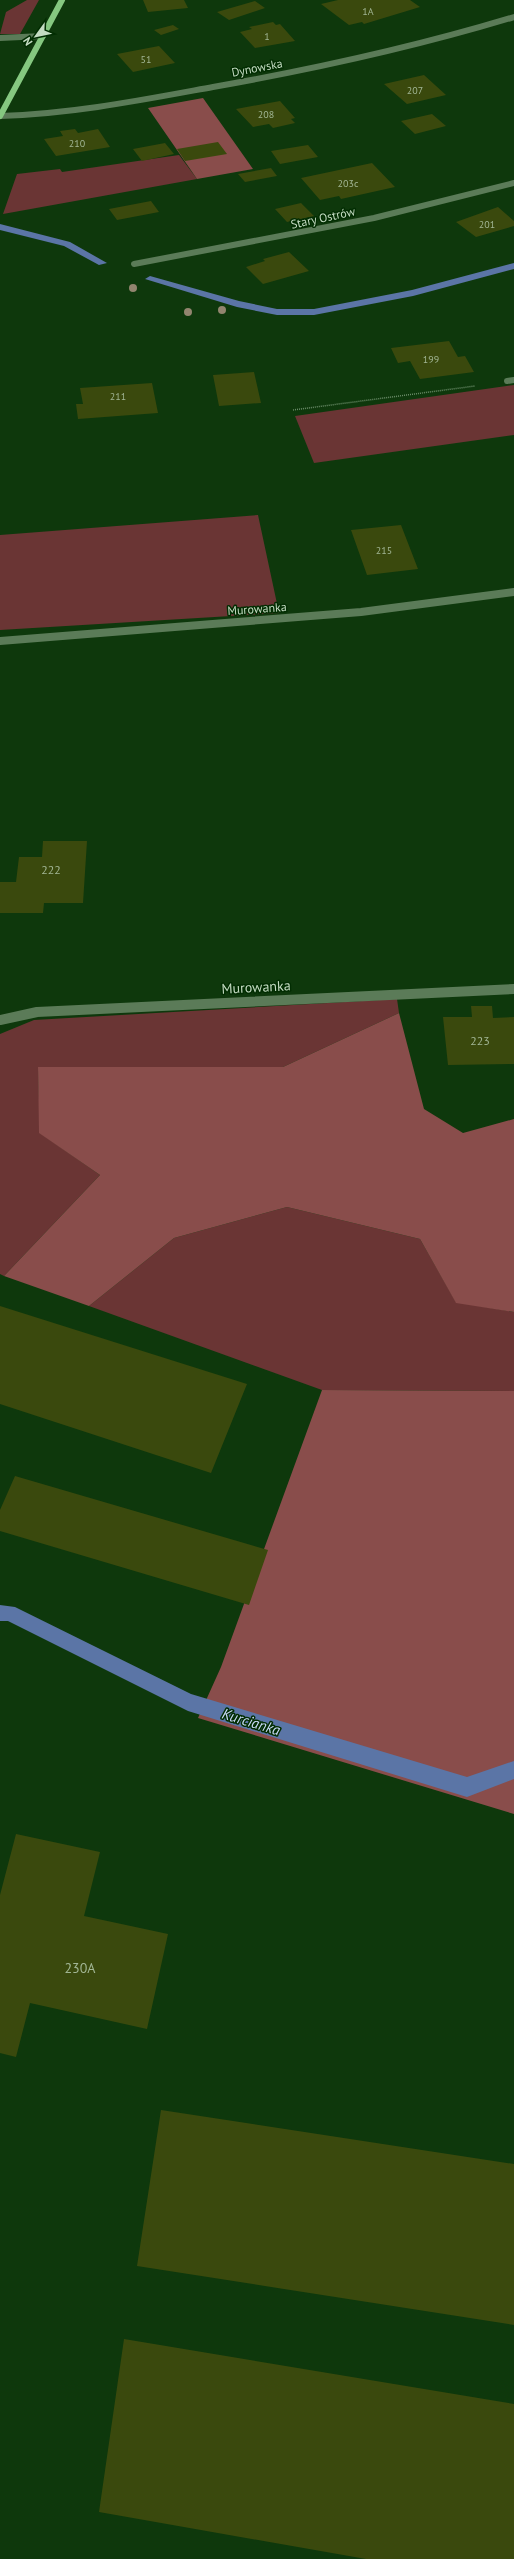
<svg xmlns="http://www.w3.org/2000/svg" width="514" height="2559" viewBox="0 0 514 2559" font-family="'PT Sans',sans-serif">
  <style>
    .green { fill: #6a3534 }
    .forest { fill: #894d4b }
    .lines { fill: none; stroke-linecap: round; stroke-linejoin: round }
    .stream { fill: #5b75a6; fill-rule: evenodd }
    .building { fill: #3a490d }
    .path { stroke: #6c8d6a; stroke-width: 1.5; stroke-dasharray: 1 1; stroke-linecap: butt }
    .minor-far2 { stroke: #5b7b58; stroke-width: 6 }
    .minor-far1 { stroke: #5b7b58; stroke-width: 8 }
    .minor { stroke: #5b7b58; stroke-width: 10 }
    .major { stroke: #85c880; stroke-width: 6 }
    .tree { fill: #92856f }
    .labels { text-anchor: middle; stroke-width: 3; stroke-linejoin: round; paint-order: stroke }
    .far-number-label { font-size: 10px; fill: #a2b695 }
    .far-street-label { font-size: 12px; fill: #c4dbc2; stroke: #022d02 }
    .number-label { font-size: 12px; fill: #a2b695 }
    .street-label { font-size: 14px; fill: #c4dbc2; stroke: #022d02 }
    .near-number-label { font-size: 14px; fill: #a2b695 }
    .water-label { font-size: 15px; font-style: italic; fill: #c9daf7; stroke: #022d02 }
  </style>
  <rect width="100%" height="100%" fill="#0e380c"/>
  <path class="green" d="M27 0H39L20 34H0L6 12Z
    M179 155 197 179 3 214 17 174 60 169 62 172Z
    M514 385V435L314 463 295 416Z
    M258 515 279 613 0 630V535Z
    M397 999 399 1013 283 1067H38L40 1133 100 1175 4 1276 0 1274V1034L34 1020Z
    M287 1207 420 1239 456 1302 514 1312V1391L322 1390 89 1306 174 1238Z"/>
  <path class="forest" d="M203 98 253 169 197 179 148 108Z
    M399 1013 424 1109 463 1133 514 1119V1312L456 1303 420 1239 287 1207 174 1238 89 1306 4 1276 100 1175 39 1133 38 1067H283Z
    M322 1390 514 1391V1814L198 1718 221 1667Z"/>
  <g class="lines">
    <path class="stream" d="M0 224 70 242 107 263 99 265 64 246 0 230Z
      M514 263V269L413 296 314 315H277L237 307 145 279 150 276 239 301 277 309H314L412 290Z
      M0 1605 15 1607 191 1694 467 1777 514 1761V1779L467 1797 188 1711 8 1621H0Z"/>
  </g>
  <path class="building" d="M143 0H184L188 8 148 12Z
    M338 0H410L420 7 364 24 362 22 349 25 321 4Z
    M255 1 265 8 229 20 217 12Z
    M273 22 276 25 280 24 295 41 255 48 240 32 252 29 249 27Z
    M173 25 179 29 161 35 154 30Z
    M159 46 175 63 133 72 117 54Z
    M424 75 446 95 407 104 384 84Z
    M280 101 295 118 291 119 295 123 273 128 269 124 253 127 236 109Z
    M432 114 446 126 415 134 401 121Z
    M75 129 78 133 98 129 110 147 56 156 44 139 63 136 60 131Z
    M218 142 227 154 185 161 177 149Z
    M165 143 174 154 142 161 133 149Z
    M308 145 318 157 280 164 271 151Z
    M372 163 395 187 341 199 339 196 320 200 301 178Z
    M271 168 277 176 245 182 238 174Z
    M151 201 159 212 117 220 109 209Z
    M301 203 314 216 287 222 275 209Z
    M498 207 514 221V226L476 237 456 222Z
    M289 252 309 271 263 284 246 267 265 261 263 259Z
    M449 341 458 357 465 356 474 372 420 379 410 361 398 363 391 348Z
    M254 372 261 403 219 406 213 375Z
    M152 383 158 413 78 419 76 404H83L80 388Z
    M401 525 418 569 367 575 351 530Z
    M43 841H87L83 903H44L43 913H0V882H16L19 857H42Z
    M471 1006H492L493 1018 514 1017V1064L448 1065 443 1017H472Z
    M0 1306 247 1384 211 1473 0 1404Z
    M15 1476 268 1550 249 1605 0 1531V1510Z
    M16 1834 100 1852 84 1916 168 1934 147 2029 30 2003 16 2057 0 2053V1895Z
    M161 2110 514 2164V2325L137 2266Z
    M124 2339 514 2404V2559H366L99 2512Z"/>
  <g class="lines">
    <path class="path" d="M293 410 475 386"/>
    <path class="minor-far2" d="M0 38 43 36
      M0 116C72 114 142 100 213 87 315 69 415 47 514 17
      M134 264 374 218 514 183
      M507 381 514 380"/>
    <path class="minor-far1" d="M0 641 361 612 514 592"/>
    <path class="minor" d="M0 1020 37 1012 514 989"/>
    <path class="major" d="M0 116 62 0"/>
  </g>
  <g class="tree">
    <circle cx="133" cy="288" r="4"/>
    <circle cx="222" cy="310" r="4"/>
    <circle cx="188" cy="312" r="4"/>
  </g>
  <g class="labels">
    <g class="far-number-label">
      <text x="368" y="15">1A</text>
      <text x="267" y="40">1</text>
      <text x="146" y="63">51</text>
      <text x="415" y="94">207</text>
      <text x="266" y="118">208</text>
      <text x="77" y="147">210</text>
      <text x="348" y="187">203c</text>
      <text x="487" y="228">201</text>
      <text x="431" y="363">199</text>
      <text x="118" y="400">211</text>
      <text x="384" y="554">215</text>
    </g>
    <g class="far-street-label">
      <text transform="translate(257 68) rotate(-11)" y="4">Dynowska</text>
      <text transform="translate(323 218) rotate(-12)" y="4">Stary Ostrów</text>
      <text transform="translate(257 609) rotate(-4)" y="4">Murowanka</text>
    </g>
    <g class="number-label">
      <text x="51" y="874">222</text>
      <text x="480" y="1045">223</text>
    </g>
    <g class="street-label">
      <text transform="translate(256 987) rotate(-3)" y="5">Murowanka</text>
    </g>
    <g class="near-number-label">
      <text x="80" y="1973">230A</text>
    </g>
    <g class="water-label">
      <text transform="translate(251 1722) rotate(17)" y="5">Kurcianka</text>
    </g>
  </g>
  <g transform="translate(36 36) rotate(237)" stroke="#022d02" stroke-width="3" paint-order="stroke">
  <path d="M0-3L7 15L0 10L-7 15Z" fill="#c4dbc2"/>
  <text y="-6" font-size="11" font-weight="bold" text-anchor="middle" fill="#c4dbc2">N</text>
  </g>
</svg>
